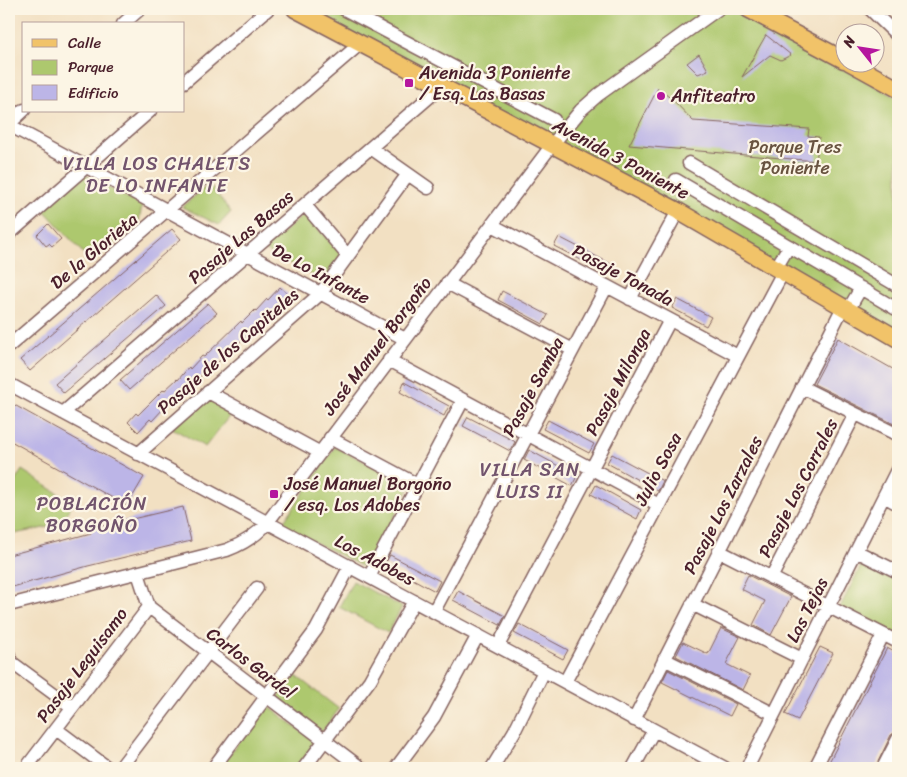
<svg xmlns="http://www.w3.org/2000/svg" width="907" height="777" viewBox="0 0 907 777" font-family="Sriracha,sans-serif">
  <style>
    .green { fill: #adc86e; stroke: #7c744c }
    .building { fill: #bcb5e7 }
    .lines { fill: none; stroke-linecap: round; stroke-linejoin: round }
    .minor-casing { stroke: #856360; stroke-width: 15 }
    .major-casing { stroke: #856360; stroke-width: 19 }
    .minor { stroke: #fff; stroke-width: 12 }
    .major { stroke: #f1c369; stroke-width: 16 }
    .poi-dot { fill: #b5179e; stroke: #fcf5e5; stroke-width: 2 }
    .labels { text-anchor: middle; stroke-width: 4.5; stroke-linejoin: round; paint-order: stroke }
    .poi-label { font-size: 18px; fill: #4a1f2b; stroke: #fcf5e5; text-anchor: start }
    .park-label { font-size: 18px; fill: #68523f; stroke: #fcf5e5 }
    .street-label { font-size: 18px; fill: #4a1f2b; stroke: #fcf5e5 }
    .neighbourhood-label { font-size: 19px; letter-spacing: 1px; fill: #72546d; stroke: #fcf5e5 }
  </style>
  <rect width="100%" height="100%" fill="#fcf5e5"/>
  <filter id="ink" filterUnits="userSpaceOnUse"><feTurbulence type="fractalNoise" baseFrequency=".02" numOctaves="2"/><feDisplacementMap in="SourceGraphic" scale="10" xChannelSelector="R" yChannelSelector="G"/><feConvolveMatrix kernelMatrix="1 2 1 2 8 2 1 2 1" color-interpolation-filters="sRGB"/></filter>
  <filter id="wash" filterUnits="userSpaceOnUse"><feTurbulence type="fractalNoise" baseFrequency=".0096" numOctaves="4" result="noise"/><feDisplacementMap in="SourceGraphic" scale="20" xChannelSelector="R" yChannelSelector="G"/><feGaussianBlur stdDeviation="1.12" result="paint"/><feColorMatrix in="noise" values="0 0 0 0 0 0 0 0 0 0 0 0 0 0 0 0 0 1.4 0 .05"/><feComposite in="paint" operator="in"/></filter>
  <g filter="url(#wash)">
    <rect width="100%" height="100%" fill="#f2e0c2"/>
    <path class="green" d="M309 9H732L892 95 898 99V335Z
      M82 173 142 206 139 221 92 263 43 209Z
      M209 184 231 212 219 225 182 207Z
      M305 214 342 255 325 282 263 249Z
      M209 395 235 409 205 447 172 428Z
      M335 447 411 485 367 569 287 528 283 523Z
      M22 470 73 503 59 525 9 535V491Z
      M862 564 898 582V639L839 609Z
      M353 581 402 607 388 633 339 607Z
      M295 675 339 709 322 732 277 698Z
      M267 705 318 744 299 768H219Z"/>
    <g id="blocks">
      <path class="building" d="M766 35 791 55 781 60 770 55 742 77Z
        M699 54 708 70 698 74 687 63Z
        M658 88 674 101 693 121 809 129 808 136 819 137 816 161 629 145Z
        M48 224 61 239 52 247 49 244 46 246 37 235Z
        M172 229 181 239 30 371 20 360Z
        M559 237 611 264 606 273 554 246Z
        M280 287 291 297 269 318 268 317 257 329 255 328 243 341 242 340 204 375 203 374 179 398 177 396 165 409 164 408 152 421 150 419 138 432 128 422 136 413 138 415 163 390 164 391 177 379 178 380 189 367 190 369 202 356 204 357 241 321 242 323 255 310 256 311 267 299 268 300Z
        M502 291 548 315 543 324 498 300Z
        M156 295 166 306 64 393 55 383Z
        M677 299 711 317 706 326 672 308Z
        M208 303 217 313 129 390 120 380Z
        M838 338 898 372V426L814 384Z
        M404 382 449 406 444 416 400 392Z
        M9 402 144 477 127 506 9 440Z
        M468 417 514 441 515 442 510 451 463 426Z
        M548 420 594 444 589 453 543 429Z
        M529 450 577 476 572 486 524 460Z
        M612 454 663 481 658 491 607 463Z
        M596 485 641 510 637 519 591 494Z
        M183 507 191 541 88 566 9 588V555L91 533 90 529Z
        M390 555 440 581 435 591 385 564Z
        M748 575 791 597 771 635 753 625 765 601 741 589Z
        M458 591 505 616 500 625 453 600Z
        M519 624 568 650 563 659 514 633Z
        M721 628 740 637 726 664 750 676 743 690 676 656 683 642 708 654Z
        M820 647 833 653 798 720 785 714Z
        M887 648 898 654V731L891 735 875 768H826Z
        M668 670 736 704 730 716 662 682Z"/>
    </g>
  </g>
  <g filter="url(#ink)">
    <use href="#blocks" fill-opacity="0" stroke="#856360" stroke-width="1"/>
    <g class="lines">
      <g class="minor-casing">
        <path id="minor" d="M344 9 554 120
          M870 9 898 36
          M123 24 140 9
          M184 82 268 9
          M9 124 24 110
          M9 125 405 339
          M371 148 428 188
          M689 163 898 286
          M676 180 898 310
          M305 205 348 256
          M492 225 738 356
          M9 234 150 111
          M776 268 789 246
          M447 283 573 350
          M630 299 678 211
          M848 310 861 288
          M9 346 361 43
          M389 360 659 505
          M9 384 725 768
          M802 387 898 435
          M208 392 319 452
          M63 413 442 86
          M330 438 418 485
          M138 454 320 294 408 174
          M884 496 898 504
          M719 551 898 642
          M856 551 898 572
          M138 573 149 607 361 768
          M369 577 463 400
          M771 578 855 414
          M692 604 802 659
          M9 605 227 550C243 544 256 536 267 523L552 145 581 110 598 95 718 9
          M434 611 607 286
          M498 646 670 320
          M9 655 11 662 72 707
          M664 659 774 714
          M565 682 783 272
          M634 720 843 307
          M56 729 108 768
          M26 768 149 607
          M120 768 257 588
          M213 768 316 630 350 566
          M304 768 370 680 414 601
          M396 768 434 717 478 635
          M492 768 514 732 544 671
          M633 768 654 730
          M747 768 898 468
          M815 768 883 635
          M883 768 898 739"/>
      </g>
      <g class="major-casing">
        <path id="major" d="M295 9 678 211 898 339
          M748 9 844 60
          M849 62 898 89"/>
      </g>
      <use href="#minor" class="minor"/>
      <use href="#major" class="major"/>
    </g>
  </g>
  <g class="poi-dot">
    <rect x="404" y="78" width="10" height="10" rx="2.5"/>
    <circle cx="661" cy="96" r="5"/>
    <rect x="269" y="489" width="10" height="10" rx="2.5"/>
  </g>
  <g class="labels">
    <g class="poi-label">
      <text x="419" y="79">Avenida 3 Poniente<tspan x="419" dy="21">/ Esq. Las Basas</tspan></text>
      <text x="671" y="102">Anfiteatro</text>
      <text x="284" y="490">José Manuel Borgoño<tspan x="284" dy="21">/ esq. Los Adobes</tspan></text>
    </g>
    <g class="park-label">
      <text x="795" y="153">Parque Tres<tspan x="795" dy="21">Poniente</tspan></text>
    </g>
    <g class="street-label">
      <text transform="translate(621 159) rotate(28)" y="6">Avenida 3 Poniente</text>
      <text transform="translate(241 237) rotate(-41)" y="6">Pasaje Las Basas</text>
      <text transform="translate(94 251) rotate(-40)" y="6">De la Glorieta</text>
      <text transform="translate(321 274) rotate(28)" y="6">De Lo Infante</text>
      <text transform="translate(623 275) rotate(28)" y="6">Pasaje Tonada</text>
      <text transform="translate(377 346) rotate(-53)" y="6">José Manuel Borgoño</text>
      <text transform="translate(228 351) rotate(-41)" y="6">Pasaje de los Capiteles</text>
      <text transform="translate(618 382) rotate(-62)" y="6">Pasaje Milonga</text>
      <text transform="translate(533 387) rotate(-62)" y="6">Pasaje Samba</text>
      <text transform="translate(658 469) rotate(-62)" y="6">Julio Sosa</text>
      <text transform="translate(798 488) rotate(-63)" y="6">Pasaje Los Corrales</text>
      <text transform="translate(723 505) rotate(-63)" y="6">Pasaje Los Zarzales</text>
      <text transform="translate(375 560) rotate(28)" y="6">Los Adobes</text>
      <text transform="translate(807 610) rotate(-63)" y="6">Las Tejas</text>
      <text transform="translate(251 663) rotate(37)" y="6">Carlos Gardel</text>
      <text transform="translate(82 665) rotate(-53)" y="6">Pasaje Leguisamo</text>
    </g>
    <g class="neighbourhood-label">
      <text x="157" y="170">VILLA LOS CHALETS<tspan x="157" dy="22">DE LO INFANTE</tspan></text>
      <text x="530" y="476">VILLA SAN<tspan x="530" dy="22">LUIS II</tspan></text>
      <text x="92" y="510">POBLACIÓN<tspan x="92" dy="22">BORGOÑO</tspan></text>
    </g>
  </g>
  <rect width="907" height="777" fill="none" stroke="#fcf5e5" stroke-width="30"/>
  <rect x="22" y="22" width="162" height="90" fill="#fcf5e5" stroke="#b59f9b"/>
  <rect x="32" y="39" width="25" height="8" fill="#f1c369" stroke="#b59f9b"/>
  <text x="68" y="48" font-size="15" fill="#4a1f2b">Calle</text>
  <rect x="32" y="60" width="25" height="15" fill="#adc86e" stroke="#b59f9b"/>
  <text x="68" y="72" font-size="15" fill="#4a1f2b">Parque</text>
  <rect x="32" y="85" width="25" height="15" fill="#bcb5e7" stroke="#b59f9b"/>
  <text x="68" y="98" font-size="15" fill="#4a1f2b">Edificio</text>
  <g transform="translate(860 48) rotate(300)"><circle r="24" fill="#fcf5e5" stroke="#b59f9b"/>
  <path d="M0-4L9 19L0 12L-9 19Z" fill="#b5179e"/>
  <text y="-8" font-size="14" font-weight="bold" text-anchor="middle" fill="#4a1f2b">N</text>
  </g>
</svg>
